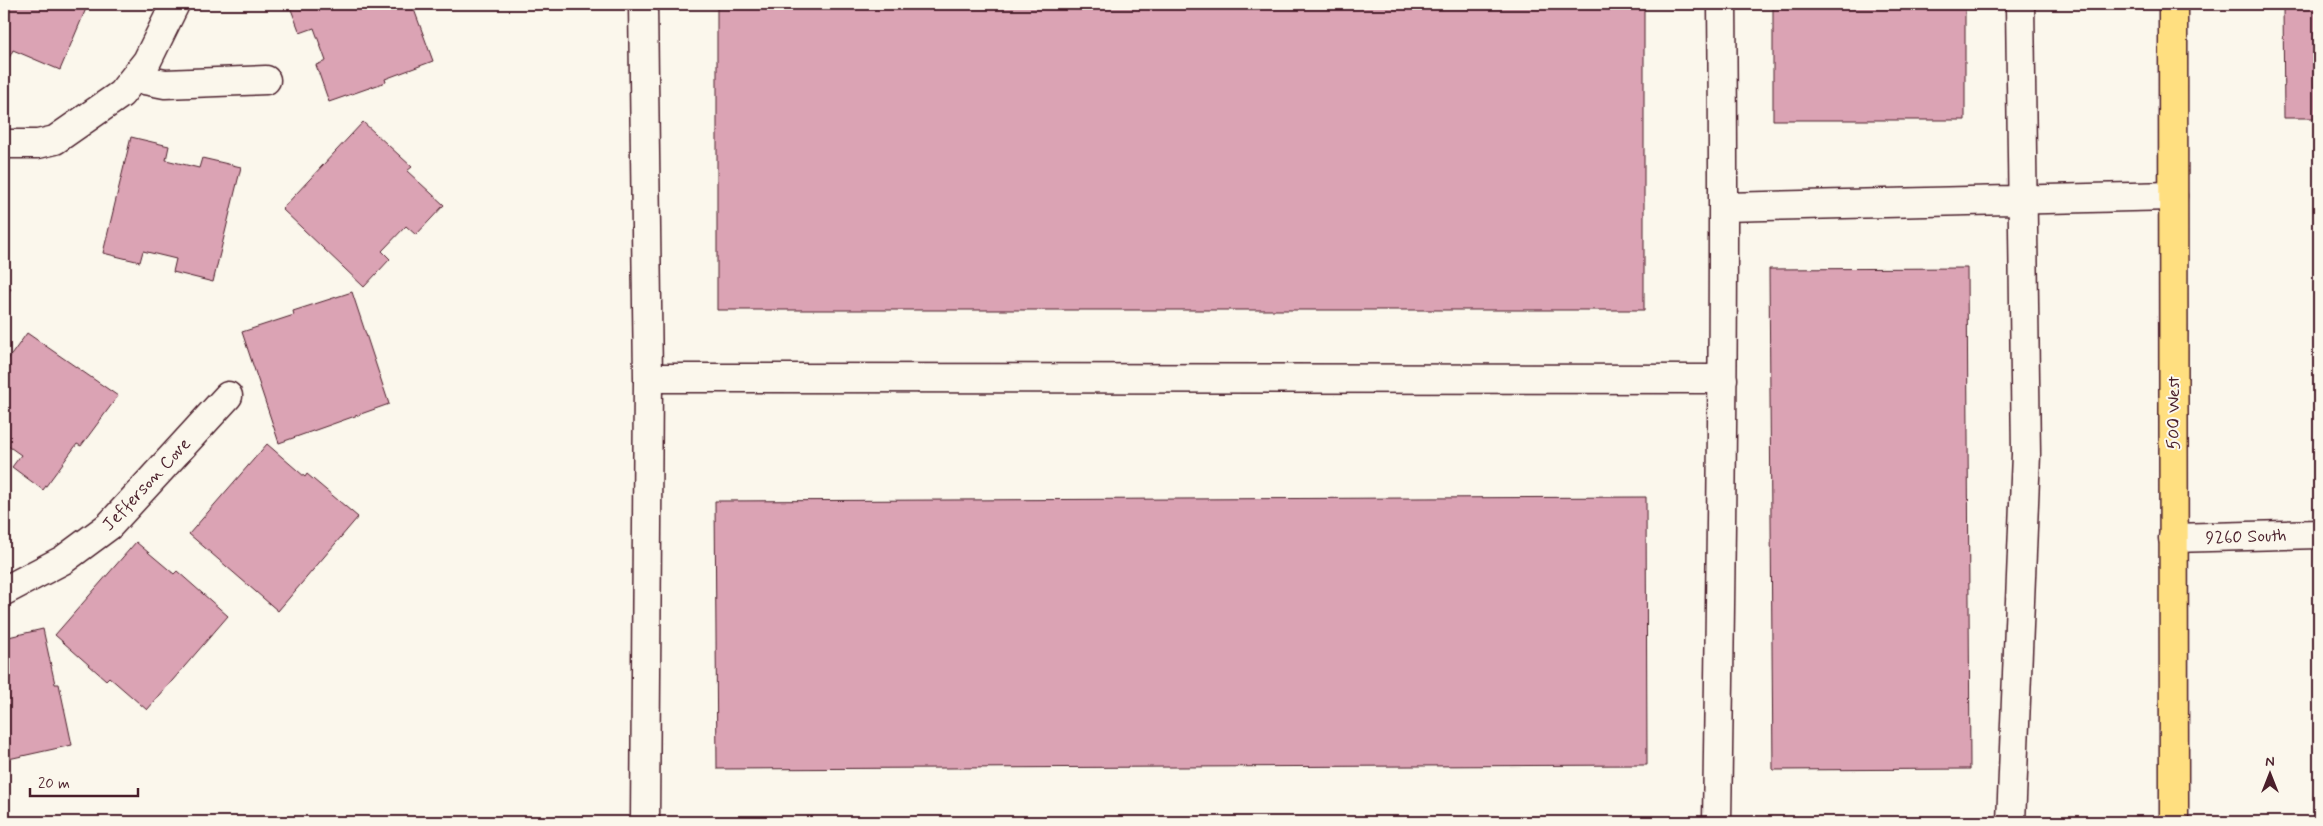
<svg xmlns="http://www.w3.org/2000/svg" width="2323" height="826" viewBox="0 0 2323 826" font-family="Mynerve,sans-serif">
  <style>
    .building { fill: #dba3b4; stroke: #4a1f2b }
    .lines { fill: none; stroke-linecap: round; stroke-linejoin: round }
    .minor-casing { stroke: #4a1f2b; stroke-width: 31 }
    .major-casing { stroke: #4a1f2b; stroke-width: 31 }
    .minor { stroke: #fbf7ec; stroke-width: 28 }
    .major { stroke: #ffdf80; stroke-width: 28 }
    .labels { text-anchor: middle; stroke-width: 4; stroke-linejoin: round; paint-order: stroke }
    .street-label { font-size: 18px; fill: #4a1f2b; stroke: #fbf7ec }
  </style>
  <rect width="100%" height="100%" fill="#fbf7ec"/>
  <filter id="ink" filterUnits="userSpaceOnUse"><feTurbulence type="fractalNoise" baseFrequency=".02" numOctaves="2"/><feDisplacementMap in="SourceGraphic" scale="10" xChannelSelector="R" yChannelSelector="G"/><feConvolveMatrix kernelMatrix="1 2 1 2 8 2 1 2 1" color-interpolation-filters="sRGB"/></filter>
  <g filter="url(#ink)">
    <path class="building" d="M4 4H88L60 70 13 50 4 68Z
      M289 4H412L433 61 385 79 386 82 329 102 316 65 326 61 314 28 300 33Z
      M717 4H1644V310H717Z
      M1773 4H1965V120H1773Z
      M2283 4H2319V118H2284Z
      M363 122 412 167 407 171 444 205 416 235 406 226 382 251 390 259 364 287 282 209Z
      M131 137 169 146 166 160 199 168 202 158 241 167 213 282 173 272 176 259 143 251 140 262 103 253Z
      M1967 268 1970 769 1773 770 1769 269Z
      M4 283 11 289 4 298Z
      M352 292 389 404 279 443 242 332 294 315 293 311Z
      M27 333 118 396 81 446 77 444 43 490 12 467 21 455 4 443V365Z
      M267 444 305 477 307 474 358 517 278 611 189 534Z
      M1646 497 1647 765 717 769 715 501Z
      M136 542 174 574 177 571 228 616 147 710 109 677 106 680 55 635Z
      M43 629 55 684H59L72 745 4 760V638Z"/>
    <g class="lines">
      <g class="minor-casing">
        <path id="minor" d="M643 4 648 378 1723 379
          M134 78 165 84 266 80
          M4 144H38L55 140 121 94 147 61 175 4
          M1724 207 2173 196
          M2173 538 2319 534
          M4 591 63 560 109 526 228 396
          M645 822 648 378
          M1717 822C1721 549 1725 277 1722 4
          M2011 822 2026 454 2020 4"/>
      </g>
      <g class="major-casing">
        <path id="major" d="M2173 4 2174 822"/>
      </g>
      <use href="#minor" class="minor"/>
      <use href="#major" class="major"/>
    </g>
  </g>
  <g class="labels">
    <g class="street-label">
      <text transform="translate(2173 413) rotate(-90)" y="6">500 West</text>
      <text transform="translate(146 484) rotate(-47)" y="6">Jefferson Cove</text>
      <text transform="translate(2246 536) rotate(-2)" y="6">9260 South</text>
    </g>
  </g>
  <rect width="2323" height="826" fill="none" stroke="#fbf7ec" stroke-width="20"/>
  <rect x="10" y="10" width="2303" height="806" fill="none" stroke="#4a1f2b" stroke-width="2" filter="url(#ink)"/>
  <g transform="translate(2270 774)" stroke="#fbf7ec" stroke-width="4" paint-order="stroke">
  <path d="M0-4L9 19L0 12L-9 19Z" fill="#4a1f2b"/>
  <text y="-8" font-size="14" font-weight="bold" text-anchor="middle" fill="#4a1f2b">N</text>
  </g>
  <path d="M30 788v8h108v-8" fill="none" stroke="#4a1f2b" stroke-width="2.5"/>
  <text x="38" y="788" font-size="15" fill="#4a1f2b" stroke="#fbf7ec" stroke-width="4" paint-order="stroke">20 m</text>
</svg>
